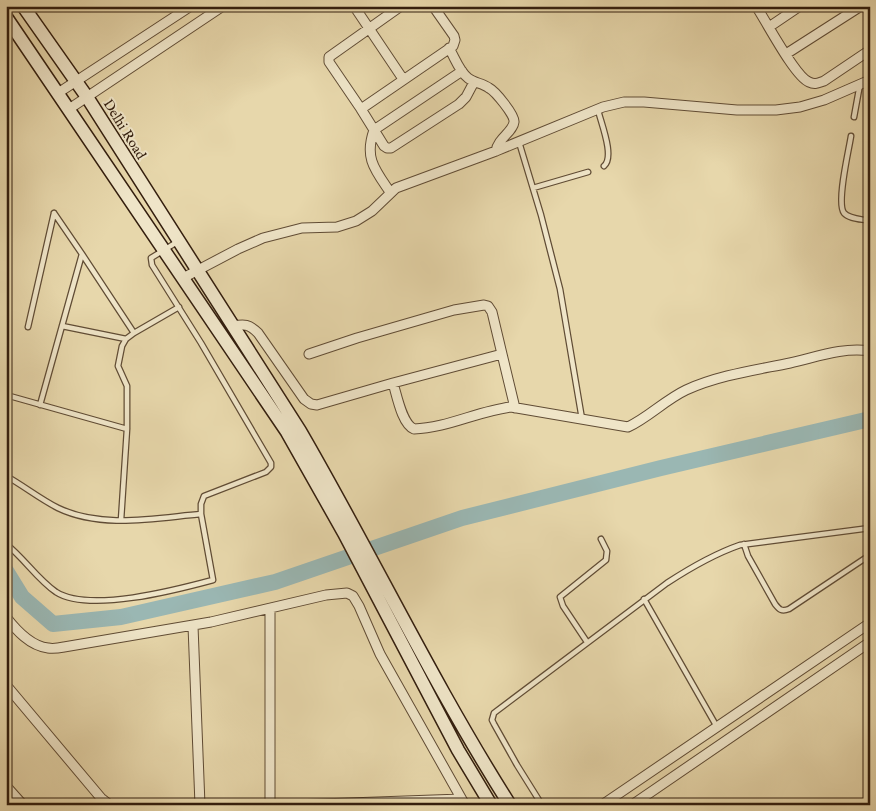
<svg xmlns="http://www.w3.org/2000/svg" width="876" height="811" viewBox="0 0 876 811" font-family="'IM FELL English',serif">
  <style>
    .lines { fill: none; stroke-linecap: round; stroke-linejoin: round }
    .river { stroke: #9ab7b3; stroke-width: 16 }
    .service-casing { stroke: #604c35; stroke-width: 7 }
    .minor-casing { stroke: #604c35; stroke-width: 11 }
    .secondary-casing { stroke: #331e0e; stroke-width: 15 }
    .service { stroke: #efe5c8; stroke-width: 4.5 }
    .minor { stroke: #efe5c8; stroke-width: 9 }
    .secondary { stroke: #efe5c8; stroke-width: 12 }
    .labels { text-anchor: middle; stroke-width: 4; stroke-linejoin: round; paint-order: stroke }
    .street-label { font-size: 14px; fill: #331e0e; stroke: #efe5c8 }
  </style>
  <rect width="100%" height="100%" fill="#e7d7ab"/>
  <filter id="stains"><feTurbulence type="fractalNoise" baseFrequency=".004" numOctaves="4"/><feColorMatrix values="0 0 0 0 .2 0 0 0 0 .09 0 0 0 0 .02 0 0 0 .5 -.17"/></filter>
  <radialGradient id="worn" r=".72"><stop offset=".6" stop-color="#630" stop-opacity="0"/><stop offset="1" stop-color="#630" stop-opacity=".3"/></radialGradient>
  <g class="lines">
    <path class="river" d="M6 571 22 597 53 624 121 617 275 582 462 518 661 468 870 419"/>
    <g class="service-casing">
      <path id="service" d="M598 110C601 123 615 157 604 166
        M854 117 860 84
        M851 136C849 150 836 203 844 213 849 219 862 219 870 221
        M519 142 541 215 560 289 582 419
        M533 188 588 172
        M82 254 134 333
        M62 326 126 339
        M28 327 54 213
        M6 395 127 429
        M40 405 82 254 54 213
        M6 476C24 486 40 499 58 508 102 529 155 518 201 514
        M121 520 127 429V386L118 366 122 346 126 339 134 333 179 307
        M6 544C24 558 37 579 56 592 89 613 176 590 213 580L201 514V504L204 496 266 472 271 467V463L201 343 152 265 151 258 177 242
        M744 544 748 556 775 604C779 609 781 612 789 609L870 555
        M644 599 717 727
        M587 642 563 606 560 597 606 560 607 551 601 539
        M542 805 517 765 494 724 492 720 494 713 667 583C690 568 714 554 740 545L870 528"/>
    </g>
    <g class="minor-casing">
      <path id="minor" d="M354 6 403 79
        M401 6 329 57V62L361 109 453 46 455 40 454 36 433 6
        M756 6C766 21 795 77 809 82 815 85 818 83 824 81L870 50
        M866 6 870 13
        M769 27 800 6
        M449 48C455 58 459 71 468 78 474 83 482 83 489 88 495 91 515 115 514 122 513 132 498 138 496 151
        M786 54 861 6
        M58 93 191 6
        M69 109 223 6
        M361 109 384 146 387 148H391L459 104 466 97 474 82
        M390 192C375 170 364 158 374 130L462 71
        M183 278 238 249 263 238 302 228 337 227 356 221 372 211 396 188 496 151 603 107 624 102H644L737 110H776L800 107 824 100 870 80
        M232 326C245 324 249 324 258 333L304 399 311 404 317 405 393 383C397 396 402 424 414 429 447 428 478 411 511 407L628 427C649 417 665 400 686 390 719 375 756 370 790 363 817 357 842 347 870 351
        M309 354 357 338 454 310 484 305 488 306 492 312 502 354
        M393 383 502 354 515 408
        M270 610V805
        M6 617C16 630 30 646 48 648 53 649 59 648 64 647L211 622 326 595 347 593 353 596 359 606 380 654 465 805
        M193 626 200 805
        M6 685 101 798 110 805
        M6 786 23 805
        M293 805 461 799
        M602 805 870 623
        M632 805 870 642"/>
    </g>
    <g class="secondary-casing">
      <path id="secondary" d="M23 6 87 97 300 431C372 555 433 684 510 805
        M6 17 287 432 344 533 458 750 491 805"/>
    </g>
    <use href="#service" class="service"/>
    <use href="#minor" class="minor"/>
    <use href="#secondary" class="secondary"/>
  </g>
  <g class="labels">
    <g class="street-label">
      <text transform="translate(125 129) rotate(58)" y="5">Delhi Road</text>
    </g>
  </g>
  <rect width="876" height="811" fill="none" stroke="#e7d7ab" stroke-width="25"/>
  <rect x="8" y="8" width="861" height="796" fill="none" stroke="#331e0e" stroke-width="2.5"/>
  <rect x="12" y="12" width="851" height="786" fill="none" stroke="#331e0e"/>
  <rect width="100%" height="100%" filter="url(#stains)"/>
  <rect width="100%" height="100%" fill="url(#worn)"/>
</svg>
